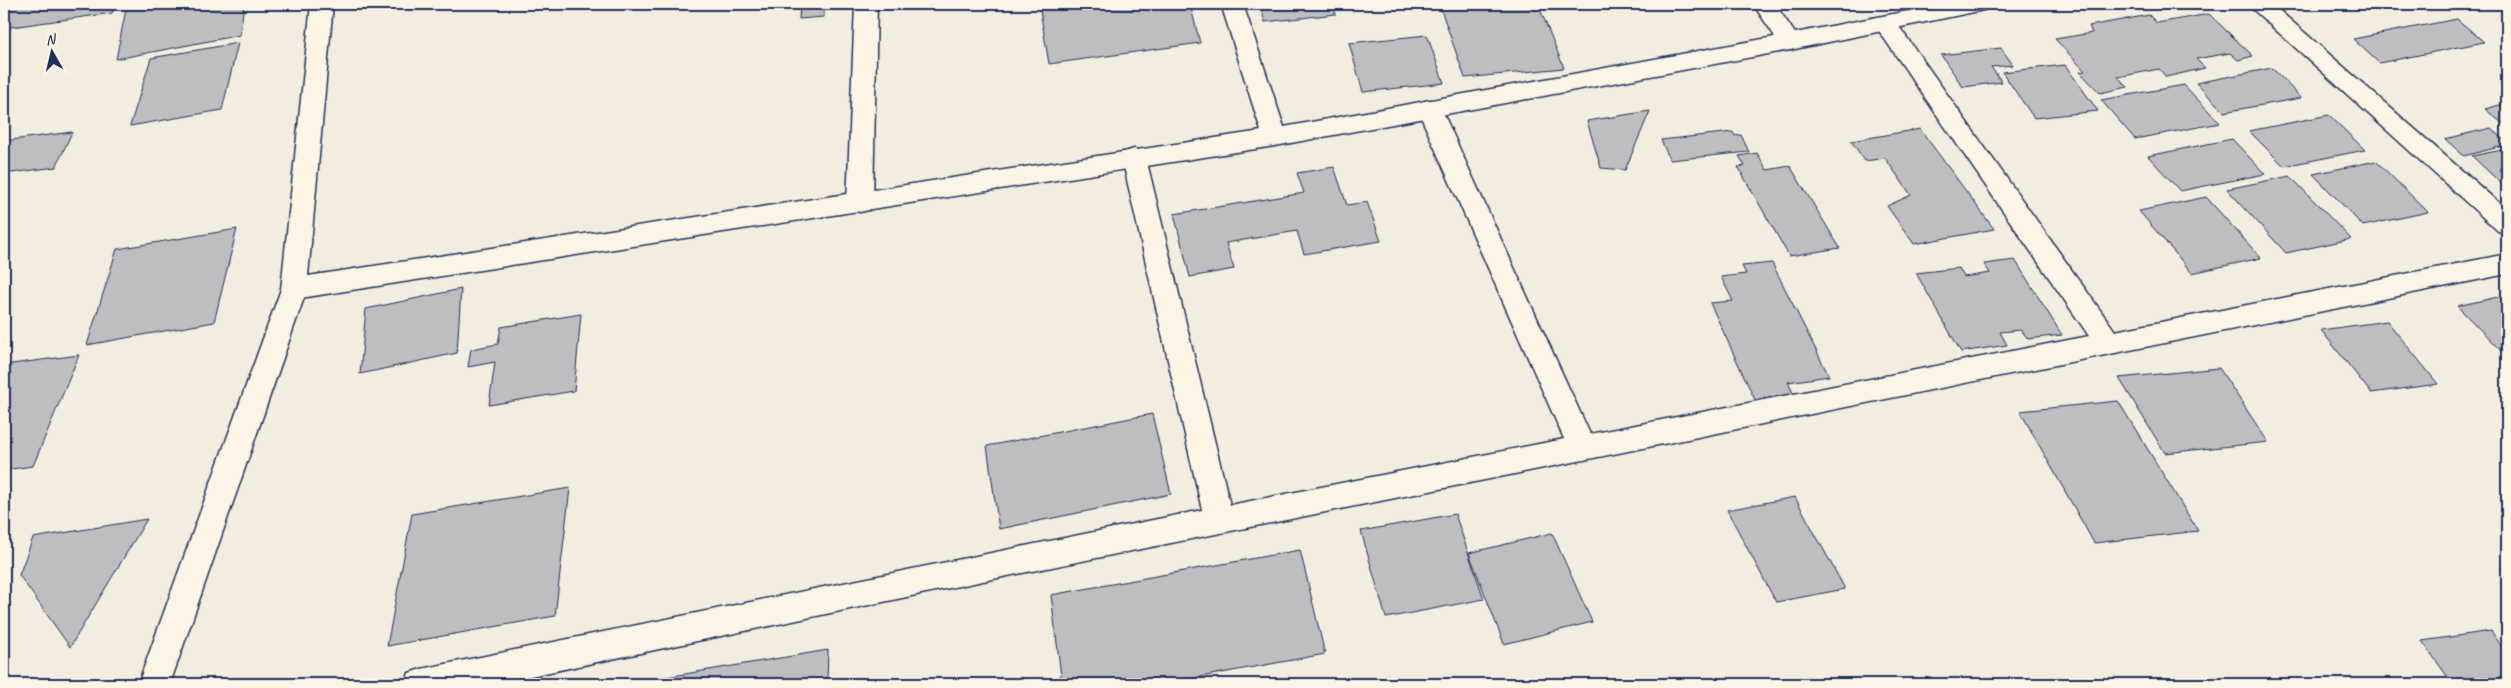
<svg xmlns="http://www.w3.org/2000/svg" width="2511" height="688" viewBox="0 0 2511 688" font-family="Caveat,sans-serif">
  <style>
    .building { fill: #bebec0; stroke: #1b2f5e }
    .lines { fill: none; stroke-linecap: round; stroke-linejoin: round }
    .minor-casing { stroke: #1b2f5e; stroke-width: 3 }
    .tertiary-casing { stroke: #1b2f5e; stroke-width: 3 }
    .minor { fill: #fcf5e5; fill-rule: evenodd }
    .tertiary { fill: #fcf5e5; fill-rule: evenodd }
  </style>
  <rect width="100%" height="100%" fill="#f3ede0"/>
  <filter id="ink" filterUnits="userSpaceOnUse"><feTurbulence type="fractalNoise" baseFrequency=".02" numOctaves="2"/><feDisplacementMap in="SourceGraphic" scale="10" xChannelSelector="R" yChannelSelector="G"/><feConvolveMatrix kernelMatrix="1 2 1 2 8 2 1 2 1" color-interpolation-filters="sRGB"/></filter>
  <g filter="url(#ink)">
    <path class="building" d="M4 4H116L112 13 4 28Z
      M127 4H244L240 35 116 59Z
      M533 4H568L532 9Z
      M800 4H824V17L799 19Z
      M1086 4H1190L1200 43 1049 64 1040 10Z
      M1260 4H1332L1336 14 1265 22Z
      M1439 4H1538L1564 68 1465 78Z
      M2209 14 2253 56 2238 60 2230 53 2196 59 2205 68 2166 77 2159 69 2118 77 2128 87 2100 93 2080 72 2085 71 2055 39 2092 33 2089 26 2149 15 2157 23Z
      M2457 19 2484 42 2379 63 2353 39Z
      M1427 35 1444 83 1363 92 1349 43Z
      M238 43 222 110 130 126 151 58Z
      M2001 48 2013 65 1991 67 2002 82 1963 87 1941 55Z
      M2065 65 2098 111 2034 118 2002 72Z
      M2272 68 2301 98 2224 112 2196 83Z
      M2184 85 2220 123 2135 139 2101 100Z
      M2507 103V127L2485 109Z
      M1650 111 1625 170 1601 168 1587 121Z
      M2329 115 2365 150 2284 166 2249 131Z
      M2491 128 2507 142V145L2464 156 2445 139Z
      M1920 129 1994 229 1914 244 1887 206 1911 195 1885 158 1865 161 1851 141Z
      M72 132 56 167 4 174V141Z
      M1733 132 1735 136 1741 135 1749 152 1670 160 1661 140Z
      M2232 139 2265 174 2180 191 2148 156Z
      M2507 149V189L2472 156Z
      M1757 153 1767 170 1790 166 1840 248 1789 256 1738 167 1745 166 1739 156Z
      M2376 161 2428 212 2363 226 2313 174Z
      M1334 167 1347 205 1367 202 1381 241 1304 254 1297 231 1226 243 1234 269 1190 277 1174 214 1304 193 1297 173Z
      M2290 176 2351 239 2286 253 2227 189Z
      M2206 197 2261 258 2192 273 2139 211Z
      M237 229 214 322 87 345 117 249Z
      M2015 260 2062 335 2028 339 2021 330 2000 332 2007 345 1961 352 1916 273 1959 268 1964 277 1990 273 1984 264Z
      M1772 263 1829 376 1788 382 1794 395 1755 400 1710 303 1733 301 1721 277 1746 274 1742 266Z
      M461 289 457 353 360 374 366 309Z
      M2507 295V357L2457 306Z
      M581 314 574 391 489 405 495 362 468 367 471 349 498 344 501 327Z
      M2387 321 2438 384 2371 393 2321 330Z
      M79 355 33 466 4 470V365Z
      M2219 368 2268 442 2165 453 2119 378Z
      M2118 401 2198 531 2094 543 2020 411Z
      M1152 414 1171 494 999 529 987 446Z
      M570 488 555 616 387 646 412 514Z
      M1795 497 1845 589 1776 602 1727 510Z
      M1455 514 1484 599 1386 618 1361 531Z
      M147 519 70 647 19 575 33 538Z
      M1552 533 1592 622 1504 644 1469 553Z
      M1300 550 1325 654 1162 684H1062L1051 595Z
      M2491 631 2507 654V684H2477L2473 678 2450 680 2422 641Z
      M828 650 827 684H648L649 680Z"/>
    <g class="lines">
      <g class="minor-casing">
        <path id="minor" d="M855 4H877L873 203 869 210 860 212 851 210 847 203Z
          M1753 4H1775L1801 42 1798 47 1790 50 1782 47Z
          M2247 4H2272L2507 210V234L2498 231Z
          M1885 16 1893 18 2115 331 2507 254V274L983 581 493 684H405L409 673 421 669 1202 510 1122 158 1125 152 1134 149 1143 152 1146 158 1230 505 1564 439 1417 108 1421 102 1429 100 1437 102 1441 108 1590 434 2089 336 1877 28 1874 23 1877 18Z
          M294 279 303 282 307 289 170 684H138L281 289 285 282Z"/>
      </g>
      <g class="tertiary-casing">
        <path id="tertiary" d="M311 4H333L308 276 1261 131 1221 4H1243L1284 127 1790 34 1944 4H1990L1987 9 1979 11 1790 50 1275 146 294 299 285 296 281 289Z"/>
      </g>
      <use href="#minor" class="minor"/>
      <use href="#tertiary" class="tertiary"/>
    </g>
  </g>
  <rect width="2511" height="688" fill="none" stroke="#fcf5e5" stroke-width="20"/>
  <rect x="10" y="10" width="2491" height="668" fill="none" stroke="#1b2f5e" stroke-width="2" filter="url(#ink)"/>
  <g transform="translate(52 52) rotate(352)" stroke="#fcf5e5" stroke-width="4" paint-order="stroke">
  <path d="M0-4L9 19L0 12L-9 19Z" fill="#1b2f5e"/>
  <text y="-8" font-size="14" font-weight="bold" text-anchor="middle" fill="#1b2f5e">N</text>
  </g>
</svg>
